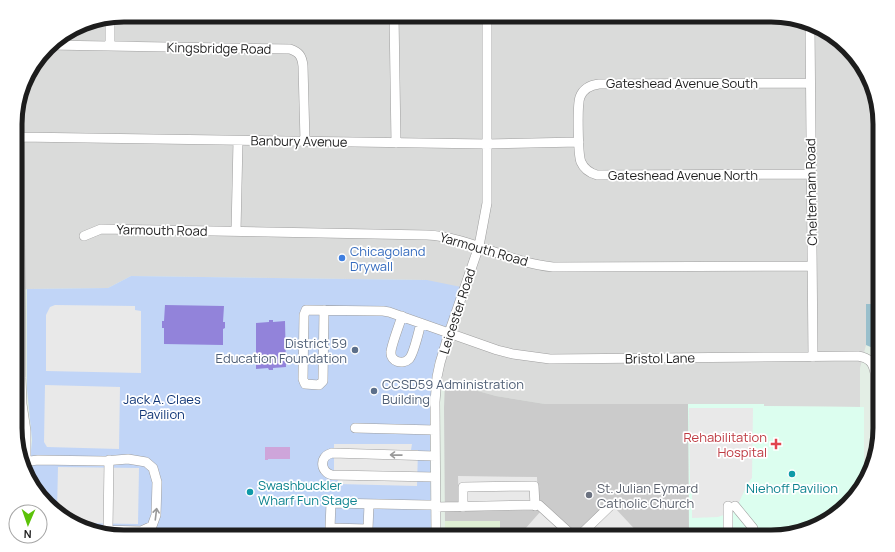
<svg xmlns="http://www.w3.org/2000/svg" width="895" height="552" viewBox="0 0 895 552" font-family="Manrope,sans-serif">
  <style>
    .residential { fill: #dadbda }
    .commercial { fill: #deeed3 }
    .education { fill: #dcfeef }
    .religious { fill: #cbcbcb }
    .forest { fill: #99bfcc }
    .park { fill: #c1d5f7 }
    .pitch { fill: #9283da }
    .parking { fill: #e9e9e9 }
    .water { fill: #cea5da }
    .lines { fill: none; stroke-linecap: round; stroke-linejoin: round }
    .minor-casing { stroke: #9e9e9e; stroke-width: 10 }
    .minor { stroke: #fff; stroke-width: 9 }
    .oneway { stroke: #999 }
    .shop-dot { fill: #3f7fe0; stroke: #fff; stroke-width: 1.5 }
    .service-dot { fill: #5c6f8a; stroke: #fff; stroke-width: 1.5 }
    .health-dot { fill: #e0444e; stroke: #fff; stroke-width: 1.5 }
    .culture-dot { fill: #0f9aa8; stroke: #fff; stroke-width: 1.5 }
    .worship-dot { fill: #6b7280; stroke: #fff; stroke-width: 1.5 }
    .labels { text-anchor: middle; stroke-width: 3.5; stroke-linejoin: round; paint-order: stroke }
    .street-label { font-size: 13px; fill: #1d1d1d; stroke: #fff }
    .shop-label { font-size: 13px; fill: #366cbe; stroke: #fff; text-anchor: start }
    .service-label { font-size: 13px; fill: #4e5e75; stroke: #fff; text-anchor: end }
    .park-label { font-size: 13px; fill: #0f3576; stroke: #fff }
    .health-label { font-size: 13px; fill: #be3a42; stroke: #fff; text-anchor: end }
    .culture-label { font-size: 13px; fill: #0d838f; stroke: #fff; text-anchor: start }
    .worship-label { font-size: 13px; fill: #5b616d; stroke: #fff; text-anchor: start }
    .rim { fill: none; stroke: #1d1d1d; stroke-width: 5 }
  </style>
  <rect width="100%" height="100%" fill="#e3eee5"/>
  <path class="residential" d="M124 15H772L832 33 865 69 880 116V304L866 305V345L860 368V407L764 406V404H545L496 396 432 379 435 362 427 280 131 276 108 288 27 289 16 293V110L26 75 52 42 82 23Z"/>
  <path class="commercial" d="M445 521H500V537H445Z"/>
  <path class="education" d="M688 404H764V406L864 407V481L862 489 825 523 778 537H689Z"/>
  <path class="religious" d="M445 382 496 396 545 404H688L689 537H500V521H445L444 408Z"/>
  <path class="forest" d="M866 304H880V351L866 345Z"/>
  <path class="park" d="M131 276 427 280 461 287 435 362 432 379 430 413 431 537H123L63 519 34 488 30 461 32 440 27 389V289L108 288Z"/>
  <path class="pitch" d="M165 305 224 306 223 322H225V328L223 329V345L164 344V328H162V321H164Z
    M269 320H273V322L285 321 286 367 273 368V370H269L268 368 256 369V323L269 322Z"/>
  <path class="parking" d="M55 305 135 306V310L141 311V373L46 371V315L50 307Z
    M45 385 120 387 119 449 47 447 44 442Z
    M689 408H753L752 478 748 483 735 511 718 517 692 518V495L695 491 696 489 690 487Z
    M334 444H412L411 450H418L417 486 338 484V478L334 470Z
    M58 467 139 468 138 524 77 523 66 520 62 512 57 511Z
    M458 476 537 477 538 510 459 511Z
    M615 508 642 537H583V536Z
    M540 512 567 537H518Z"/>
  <path class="water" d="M265 447H290V459H268V460H265Z"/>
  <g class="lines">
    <g class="minor-casing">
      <path id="minor" d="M394 15 396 143
        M110 18V46
        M810 27 813 357
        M49 45 290 49C299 52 302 56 303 66L305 141
        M810 83 599 84C591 85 583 89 580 97 577 105 578 155 581 162 584 169 590 173 597 175L811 174
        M19 99 21 378 22 404 26 431V473
        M19 137 487 144 579 142
        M236 231 238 141
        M84 236 101 229 427 235C470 237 509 263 553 267L812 266
        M324 310 323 381 319 385 305 384 303 379 304 315 306 310 383 311 389 312 497 350 513 354 550 359 858 356C869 358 873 362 875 373L876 447
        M402 316C400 323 391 346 391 352 390 362 403 365 409 359 414 354 419 330 421 323
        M355 428 435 430
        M435 456 332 453C319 456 320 472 332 475L435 477
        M22 462 38 460 104 461 128 459 146 462 153 468 157 482 156 515 152 526 141 531 101 530
        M369 504 368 529 330 528 331 503 427 505H435
        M735 506 753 528 752 537
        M436 507 539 505 574 537
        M463 507V487L534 486 535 506
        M108 530 109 460
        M436 533 460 534V537
        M460 534H489V537
        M436 537 435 402 437 377 440 363 449 333 479 246 487 203V15
        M578 537 609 507
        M728 537V506"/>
    </g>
    <use href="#minor" class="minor"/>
  </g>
  <defs><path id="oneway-shaft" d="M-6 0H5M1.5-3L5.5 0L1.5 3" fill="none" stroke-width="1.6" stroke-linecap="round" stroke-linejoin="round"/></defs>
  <g class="oneway">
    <use href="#oneway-shaft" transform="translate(396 455) rotate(-179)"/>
    <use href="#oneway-shaft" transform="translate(156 514) rotate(-83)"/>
  </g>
  <circle class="shop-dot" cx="342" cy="258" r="4"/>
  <g class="service-dot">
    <circle cx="355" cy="350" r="4"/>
    <circle cx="374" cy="391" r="4"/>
  </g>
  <path class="health-dot" d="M774 438h4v4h4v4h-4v4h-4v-4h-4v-4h4z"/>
  <g class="culture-dot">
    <circle cx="792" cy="474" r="4"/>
    <circle cx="250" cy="492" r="4"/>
  </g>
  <circle class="worship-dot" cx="589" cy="495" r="4"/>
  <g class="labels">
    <g class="street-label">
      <text transform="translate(219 48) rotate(1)" y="5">Kingsbridge Road</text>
      <text x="682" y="88">Gateshead Avenue South</text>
      <text transform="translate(299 141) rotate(1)" y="5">Banbury Avenue</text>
      <text x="683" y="180">Gateshead Avenue North</text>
      <text transform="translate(811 192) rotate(-91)" y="5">Cheltenham Road</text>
      <text transform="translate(162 230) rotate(1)" y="5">Yarmouth Road</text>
      <text transform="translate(484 249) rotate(16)" y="5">Yarmouth Road</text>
      <text transform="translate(457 311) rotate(-72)" y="5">Leicester Road</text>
      <text transform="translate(660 358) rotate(-1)" y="5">Bristol Lane</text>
    </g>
    <g class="shop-label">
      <text x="350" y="256">Chicagoland<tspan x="350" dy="15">Drywall</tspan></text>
    </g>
    <g class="service-label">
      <text x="347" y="348">District 59<tspan x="347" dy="15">Education Foundation</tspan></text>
      <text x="382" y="389" text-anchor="start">CCSD59 Administration<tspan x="382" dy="15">Building</tspan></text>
    </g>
    <g class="park-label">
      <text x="162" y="404">Jack A. Claes<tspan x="162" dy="15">Pavilion</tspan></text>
    </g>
    <g class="health-label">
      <text x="767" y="442">Rehabilitation<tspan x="767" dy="15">Hospital</tspan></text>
    </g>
    <g class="culture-label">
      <text x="258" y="490">Swashbuckler<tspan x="258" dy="15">Wharf Fun Stage</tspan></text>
      <text x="792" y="493" text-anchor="middle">Niehoff Pavilion</text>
    </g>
    <g class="worship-label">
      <text x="597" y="493">St. Julian Eymard<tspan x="597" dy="15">Catholic Church</tspan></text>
    </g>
  </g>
  <path d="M0 0H895V552H0ZM124 22H771A102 102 0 0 1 873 124V428A102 102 0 0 1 771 530H124A102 102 0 0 1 22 428V124A102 102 0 0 1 124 22Z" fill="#fff" fill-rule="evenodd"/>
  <path class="rim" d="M124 22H771A102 102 0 0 1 873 124V428A102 102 0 0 1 771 530H124A102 102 0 0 1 22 428V124A102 102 0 0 1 124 22Z"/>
  <g transform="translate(28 524) rotate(182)"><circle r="19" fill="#ffffff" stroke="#a5a5a5"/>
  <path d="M0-3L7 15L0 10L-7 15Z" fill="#5bc208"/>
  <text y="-6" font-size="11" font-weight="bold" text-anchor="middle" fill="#1d1d1d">N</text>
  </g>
</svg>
